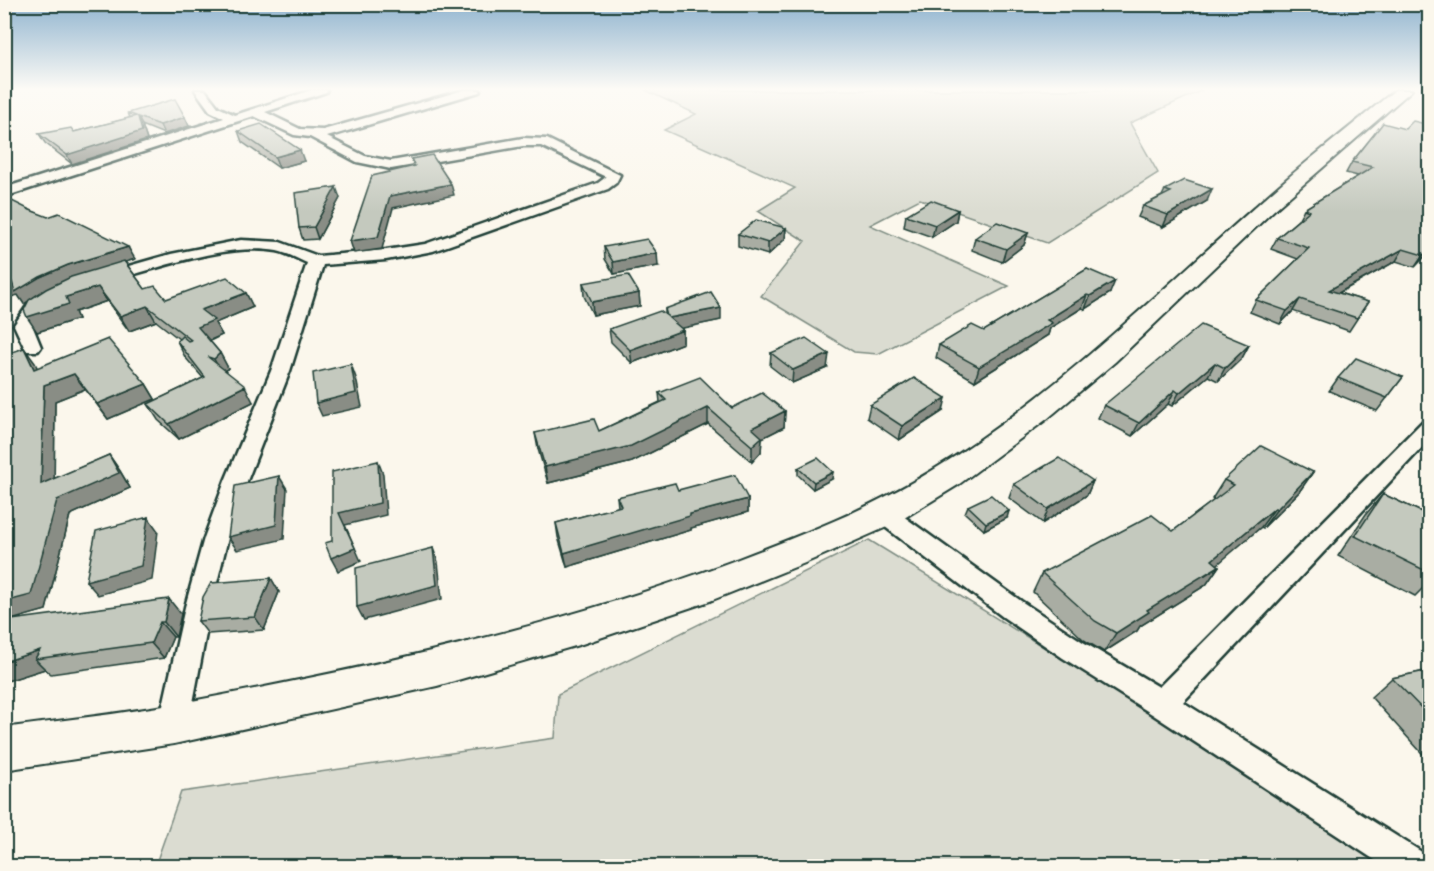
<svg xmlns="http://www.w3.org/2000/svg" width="1434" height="871" viewBox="0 0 1434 871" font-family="Mynerve,sans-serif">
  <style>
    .green { fill: #dbdcd1; stroke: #7d8c82; stroke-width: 1.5 }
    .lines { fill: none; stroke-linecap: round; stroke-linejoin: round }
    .minor-casing { stroke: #1f3d34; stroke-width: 5 }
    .secondary-casing { stroke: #1f3d34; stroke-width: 4 }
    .minor { fill: #fbf7ec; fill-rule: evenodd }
    .secondary { fill: #fbf7ec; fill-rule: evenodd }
    .wall { fill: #a9ada3; stroke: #1f3d34; stroke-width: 1.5 }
    .shaded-wall { fill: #898d85; stroke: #1f3d34; stroke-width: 1.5 }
    .building { fill: #c4c9be; stroke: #1f3d34; stroke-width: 1.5 }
  </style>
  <rect width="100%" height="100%" fill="#fbf7ec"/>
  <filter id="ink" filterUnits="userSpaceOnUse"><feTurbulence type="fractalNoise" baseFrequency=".0167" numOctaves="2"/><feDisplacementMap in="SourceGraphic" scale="12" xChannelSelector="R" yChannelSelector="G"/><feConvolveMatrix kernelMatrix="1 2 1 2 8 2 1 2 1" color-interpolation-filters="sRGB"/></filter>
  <g filter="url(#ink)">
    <path class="green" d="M645 90H1203L1130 123 1158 173 1047 243 920 199 870 225 1009 286 878 354 854 352 761 296 805 241 758 211 795 188 664 130 696 114Z
      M869 540 1400 866H1044L1037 858 1033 866H155L181 792 555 738 558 694Z"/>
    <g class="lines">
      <g class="minor-casing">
        <path id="minor" d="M195 90H205L218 107 235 115 312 90H327L326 92 265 112 300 129 323 130 464 90H480L479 92 327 137 365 156 391 161 523 138 547 139 620 175 616 183 608 189 433 251 386 260 323 265 290 371 247 481 228 538 211 607 189 724 184 734 174 738 164 734 159 724 185 607 204 538 225 481 271 371 307 263C298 259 287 253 277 251 225 242 154 270 103 283L97 281 95 278 97 275 171 254 241 240 280 242 318 256 386 250 425 244 598 183 606 177 541 146H523L391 169 357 162 310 137 294 135 254 116 4 197V188L224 118 210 111Z
          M49 294 55 295 57 299 36 316 32 325 41 347 38 351H26L14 325 27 306Z
          M1430 419V439L1183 702 1425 854 1430 866H1384L1152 714 1063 658 1003 617 876 520 872 514 876 508 884 505 892 508 1021 601 1083 642 1159 687 1423 421Z"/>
      </g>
      <g class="secondary-casing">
        <path id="secondary" d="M1395 90H1412L1274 210 1115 362 1047 419 958 485 896 523 805 563 710 601 582 644 437 686 174 744 4 770V728C62 720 119 714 176 704 364 669 553 628 733 561 802 535 870 509 933 470 1053 397 1152 298 1256 206 1301 165 1349 128 1395 90Z"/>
      </g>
      <use href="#minor" class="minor"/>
      <use href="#secondary" class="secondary"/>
    </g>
    <path class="wall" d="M128 113 189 126 164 134 142 125 147 140 72 164 45 143 39 134 74 132 130 118Z
      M1383 123 1430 251 1415 267 1396 261 1339 293 1368 302 1349 331 1293 311 1280 324 1250 312 1256 300 1298 259 1271 249 1277 238 1298 220 1304 209 1358 176 1346 173 1352 162Z
      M238 131 304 161 279 168 242 142Z
      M1165 190 1207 201 1163 227 1138 217 1143 206 1162 196Z
      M340 198 318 239 303 240 299 228Z
      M30 210 135 259 125 262 145 289 166 299 246 293 253 307 215 323 222 335 210 341 220 353 228 368 226 371 253 402 179 439 158 420 148 404 203 378 185 357 177 341 179 339 156 321 129 331 107 301 75 312 78 319 37 332 28 302 24 304 18 295Z
      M958 210 956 221 932 237 904 227 906 215Z
      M786 228 785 239 768 255 738 246V234Z
      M1028 233 1024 245 1002 262 972 250 975 238Z
      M604 247 658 266 614 274 605 259Z
      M1087 269 1110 293 1085 309 1082 308 1050 328 1048 335 975 381 936 358 939 345 984 331Z
      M583 283 639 293 640 306 593 315 584 296Z
      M665 309 721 320 681 328 683 330V343L632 363 611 342 609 329 665 315Z
      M1249 345 1242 358 1218 381 1208 376 1172 406 1168 404 1132 436 1098 418 1104 405Z
      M24 348 37 368 146 384 155 399 108 419 85 389 55 401 54 479 109 455 120 471 130 488 70 515 46 610 9 620 181 614 176 637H173L164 658 51 674 45 669 4 682V355Z
      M771 353 827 368 792 383 770 366Z
      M1403 377 1377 411 1329 391 1338 378Z
      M659 393 732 408 785 411 784 427 762 438 761 452 752 462 708 424 632 462 548 483 538 449 535 433 599 431 660 402Z
      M870 405 943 411 899 440 867 418Z
      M798 468 832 479 813 489 798 475Z
      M1313 472 1299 492 1263 528 1261 527 1217 564 1219 566 1206 585 1140 626 1137 631 1104 652 1084 640 1033 592 1042 573 1173 531 1214 500 1212 499 1224 480Z
      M1093 481 1087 495 1043 523 1009 498 1014 484Z
      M678 490 748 499V512L691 528V530L567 567 558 537 556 523 618 507 617 497Z
      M1383 494 1430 516V581L1415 596 1338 556 1366 514Z
      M968 506 1007 518 984 530 965 513Z
      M271 578 279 592 264 630 208 634 198 621Z
      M1430 670V762L1371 697 1392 678Z"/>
    <path class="shaded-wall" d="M138 117 142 125 147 140 72 164 67 155Z
      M185 117 189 126 164 134 160 125Z
      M300 150 304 161 279 168 275 157Z
      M451 184 454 195 393 208 382 249 354 253 350 241 390 196Z
      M336 187 340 198 318 239 314 227Z
      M1212 189 1207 201 1163 227 1168 215Z
      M958 210 956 221 932 237 935 225Z
      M786 228 785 239 768 255V243Z
      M1028 233 1024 245 1002 262 1006 249Z
      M128 247 135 259 75 278 48 289 24 304 18 295 4 299V284L40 277 68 265Z
      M1403 249 1396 261 1322 302 1329 290Z
      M1430 249V251L1415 267 1423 255Z
      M657 253 658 266 614 274 613 262Z
      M1115 281 1110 293 1085 309 1090 296Z
      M98 287 107 301 75 312 78 319 37 332 27 317 66 297Z
      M246 293 253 307 215 323 222 335 206 342 198 327 201 310Z
      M639 293 640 306 593 315 592 302Z
      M1087 295 1082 308 1050 328 1048 335 975 381 979 367 1047 320Z
      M1300 299 1293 311 1280 324 1287 311Z
      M147 306 156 321 129 331 120 316Z
      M721 308V320L669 331V318Z
      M683 330V343L632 363 630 350Z
      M1249 345 1242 358 1218 381 1225 368Z
      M24 348 35 363 45 384 34 369Z
      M220 353 228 368 222 374 214 359Z
      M829 354 827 368 792 383 793 370Z
      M1215 363 1208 376 1172 406 1179 393Z
      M351 364 356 378 362 407 322 416 316 403Z
      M74 374 85 389 55 401 54 500 41 484 44 385Z
      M146 384 155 399 108 419 97 404Z
      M245 386 253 402 179 439 169 424Z
      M1175 390 1168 404 1132 436 1139 423Z
      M946 398 943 411 899 440 902 426Z
      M708 408V424L632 462 548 483 545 467Z
      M785 411 784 427 762 438 761 452 752 462V428Z
      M109 455 120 471 130 488 70 515 46 610 4 622V602L57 500Z
      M378 461 383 474 386 515 345 525 361 561 338 571 331 558 339 513Z
      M833 472 832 479 813 489 814 482Z
      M1313 472 1299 492 1263 528 1277 509Z
      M279 476 287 489 284 539 237 550 228 537Z
      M1093 481 1087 495 1043 523 1048 509Z
      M748 499V512L691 528V530L567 567 564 553 690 514Z
      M1275 508 1261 527 1204 576 1219 566 1206 585 1140 626 1137 631 1104 652 1116 633 1212 560Z
      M1009 511 1007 518 984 530 986 523Z
      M148 517 158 531 152 580 98 595 86 581Z
      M433 548 438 562 442 599 364 620 357 607Z
      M271 578 279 592 264 630 255 617Z
      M169 599 181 614 176 637 164 622Z
      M160 622 173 637 164 658 151 643Z
      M40 650 35 659 45 669 4 682V662Z"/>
    <path class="building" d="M175 99 185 117 160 125 138 117 142 131 67 155 39 134 71 128 74 132 136 116 128 113Z
      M1413 121 1430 125V249L1423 255 1403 249 1329 290 1368 302 1357 318 1300 299 1287 311 1256 300 1309 248 1277 238 1309 211 1304 209 1373 167 1352 162 1383 123 1405 129Z
      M261 124 300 150 275 157 238 131Z
      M432 155 451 184 390 196 378 237 350 241 372 176 415 166 411 159Z
      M1184 180 1212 189 1168 215 1143 206 1171 192 1165 190Z
      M336 187 314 227 299 228 295 193Z
      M4 197 30 210 48 217 59 213 128 247 68 265 40 277 15 292 12 282 4 284Z
      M931 200 958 210 935 225 906 215Z
      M756 220 786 228 768 243 738 234Z
      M997 222 1028 233 1006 249 975 238Z
      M647 239 657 253 613 262 604 247Z
      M124 261 145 289 155 286 166 299 227 277 246 293 201 310 214 320 198 327 220 353 214 359 208 357 245 386 169 424 148 404 205 377 177 341 182 336 188 341 191 340 147 306 120 316 98 287 66 297 69 304 27 317 24 310 29 300 46 289 71 277Z
      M1087 269 1115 281 1090 296 1087 295 1047 320 1052 323 979 367 939 345 972 325 984 331Z
      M628 275 639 293 592 302 583 283Z
      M711 292 721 308 669 318 683 330 630 350 609 329 660 311 667 316 665 309Z
      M1201 325 1249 345 1225 368 1215 363 1179 393 1175 390 1139 423 1104 405Z
      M806 338 829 354 793 370 771 353Z
      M108 339 146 384 97 404 74 374 44 385 41 484 109 455 119 473 57 500 31 595 4 602V355L24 348 34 369Z
      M1356 358 1403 377 1387 398 1338 378Z
      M351 364 356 393 316 403 313 373Z
      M700 377 732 408 762 393 785 411 752 428 762 437 752 446 708 408 631 446 545 467 535 433 594 419 599 431 666 400 659 393Z
      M914 378 946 398 902 426 870 405Z
      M1261 446 1313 472 1277 509 1275 508 1212 560 1219 566 1147 610 1149 612 1116 633 1095 621 1042 573 1152 515 1173 531 1234 485 1224 480Z
      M818 458 833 472 814 482 798 468Z
      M1059 458 1093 481 1048 509 1014 484Z
      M378 461 380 503 339 513 355 548 331 558 325 543 332 541V472Z
      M735 475 748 499 690 514V516L564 553 556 523 621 506 617 497 675 483 678 490Z
      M279 476 276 525 228 537 235 486Z
      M1383 494 1430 516V573L1355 536Z
      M991 495 1009 511 986 523 968 506Z
      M148 517 141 566 86 581 96 531Z
      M433 548 437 585 357 607 356 568Z
      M271 578 255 617 198 621 203 597 211 583Z
      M169 599 164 622H160L151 643 35 659 40 650 4 662V621Z
      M1430 670V717L1392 678Z"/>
  </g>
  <linearGradient id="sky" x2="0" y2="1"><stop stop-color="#90b4cf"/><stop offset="0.42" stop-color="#fdfbf6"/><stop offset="1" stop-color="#fdfbf6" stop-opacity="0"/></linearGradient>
  <rect width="1434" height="212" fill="url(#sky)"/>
  <rect width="1434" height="871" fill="none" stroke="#fbf7ec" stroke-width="24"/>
  <rect x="12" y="12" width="1410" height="847" fill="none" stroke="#1f3d34" stroke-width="2" filter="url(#ink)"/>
</svg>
